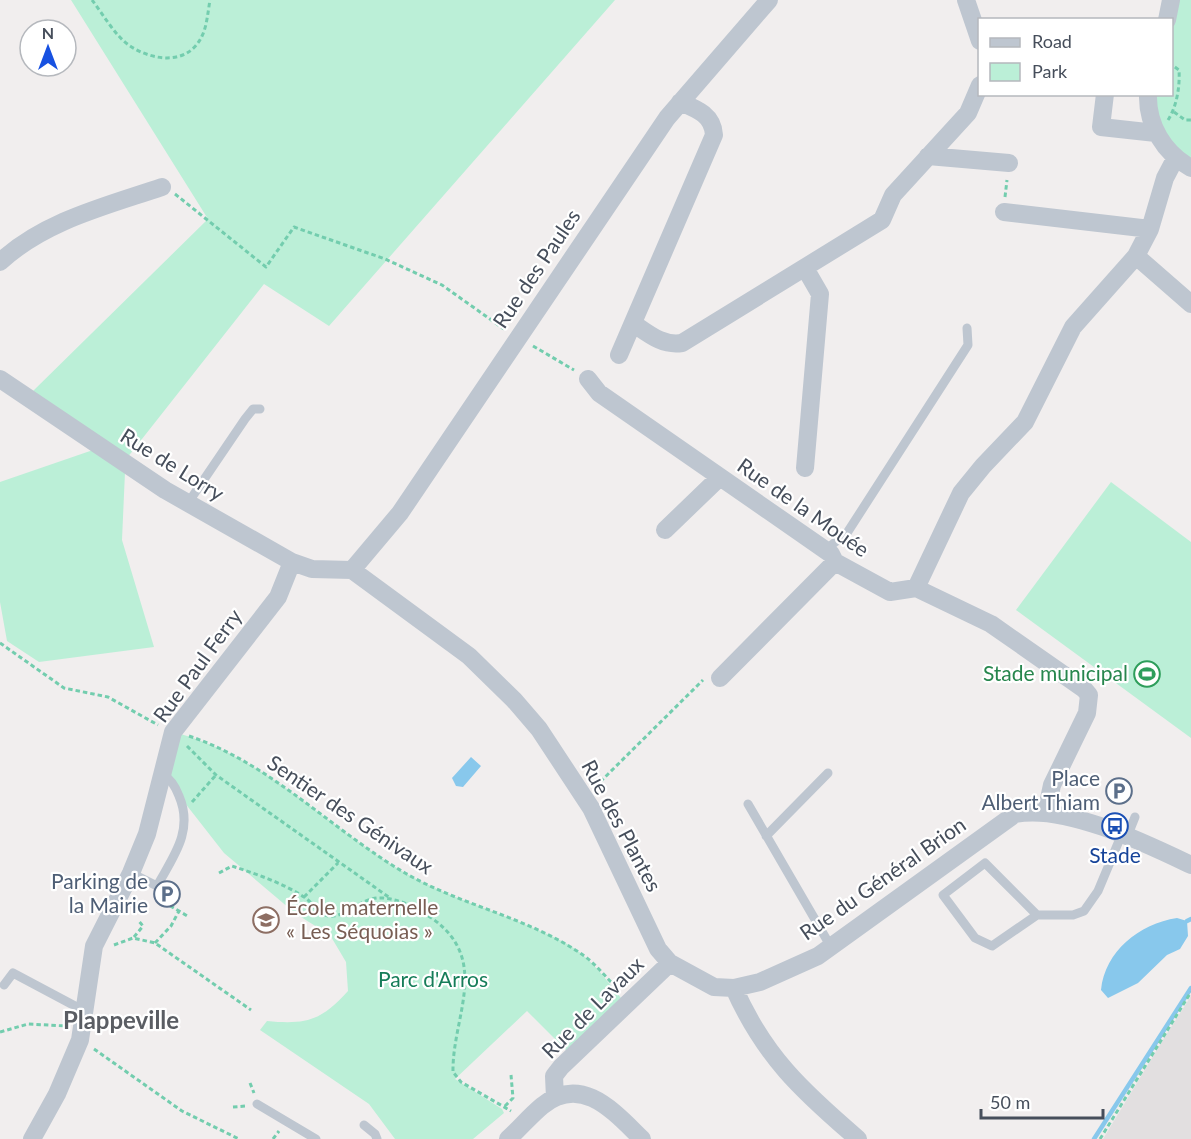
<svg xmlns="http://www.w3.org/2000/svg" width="1191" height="1139" viewBox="0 0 1191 1139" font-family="Lato,sans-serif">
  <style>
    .education { fill: #e2dfe0 }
    .green { fill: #bbefd7 }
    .water { fill: #88c8ec }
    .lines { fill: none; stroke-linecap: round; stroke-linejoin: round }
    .stream { stroke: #88c8ec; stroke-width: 4.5 }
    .path { stroke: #73cdae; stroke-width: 3; stroke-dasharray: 4.5 3; stroke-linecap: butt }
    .service { stroke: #bec6d0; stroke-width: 9 }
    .minor { stroke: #bec6d0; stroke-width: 18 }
    .labels { text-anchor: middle; stroke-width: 4.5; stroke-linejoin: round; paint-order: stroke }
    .street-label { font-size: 21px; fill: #464e5b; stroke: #fff }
    .leisure-label { font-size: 21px; fill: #27864d; stroke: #fff; text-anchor: end }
    .service-label { font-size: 21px; fill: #4e5e75; stroke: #fff; text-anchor: end }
    .transit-label { font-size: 21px; fill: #164399; stroke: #fff }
    .education-label { font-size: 21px; fill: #785e54; stroke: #fff; text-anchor: start }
    .park-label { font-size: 21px; fill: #167d59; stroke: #fff }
    .quarter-label { font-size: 24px; font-weight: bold; fill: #5a5d63; stroke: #fff }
  </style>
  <rect width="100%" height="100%" fill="#f1eeee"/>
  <path class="education" d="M1191 996V1139H1103L1161 1043Z"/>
  <path class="green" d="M71 0H615L329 326 264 284 127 458 33 391 208 219Z
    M1171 0H1191V168L1175 159 1148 95 1172 94Z
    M93 450 125 472 122 540 154 647 39 662 7 641 0 602V482Z
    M1111 482 1191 542V738L1016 610Z
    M173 732C262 754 327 827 405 873 447 897 494 910 538 930 554 937 573 945 585 957 599 969 610 985 621 998L568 1052 527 1011 455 1079 502 1109 504 1113 473 1139H395L369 1104 260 1030 267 1021C307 1025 322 1020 348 991L346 962 330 935 296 914 224 853 163 775Z"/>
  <path class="water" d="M471 757 481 766 463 787 456 786 452 778Z
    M1177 918 1187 921 1188 936 1180 949 1167 955 1138 983 1108 998 1101 990C1105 951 1139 924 1177 918Z"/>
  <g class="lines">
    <path class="stream" d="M1187 921 1191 919
      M1094 1139 1191 988"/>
    <path class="path" d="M92 0C103 14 115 36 130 46 153 61 188 66 202 36 207 26 208 11 210 0
      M1174 112 1185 120H1191
      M1168 120C1177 106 1180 86 1179 70L1172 65
      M175 194 266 267 294 227 385 259 442 285 504 329
      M1005 197 1007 180
      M533 346 574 370
      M0 643 64 688 108 697 158 725
      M189 736C270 763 332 830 405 873 462 906 528 917 583 955 596 964 607 979 619 990
      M187 746 216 775 390 898
      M595 787 703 680
      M192 802 216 775
      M219 873 232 866C256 874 283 883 304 897 314 903 316 914 328 916 345 919 361 896 383 898 403 900 417 908 433 919 491 961 452 1017 453 1072L461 1082 511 1111
      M304 897 338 863
      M157 898 179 911
      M134 937 143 926 138 920
      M155 943 171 926 179 911 189 917
      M114 945 133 938 155 943 251 1010
      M0 1032 28 1024 66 1026
      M94 1049 182 1111 239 1139
      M250 1083 254 1093
      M505 1106 513 1098 511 1075
      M233 1107 246 1106
      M273 1139 279 1131
      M1100 1139 1191 992"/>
    <path class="service" d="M188 503 245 419 253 409H260
      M825 550 847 533 968 345 967 328
      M748 804 831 947
      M766 836 828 773
      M1127 837 1135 817
      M131 873 157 886C173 857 194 831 179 796 176 788 171 779 163 775
      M1037 915 985 863 943 895 975 938 992 946 1037 915H1073L1084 911 1098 891 1121 836
      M4 985 13 973 75 1006 85 1008
      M257 1104 316 1139
      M364 1125 375 1134 377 1139"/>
    <path class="minor" d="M966 0 980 41
      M1167 20 1171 0
      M1105 94 1101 127 1156 133
      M1148 94C1147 125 1164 153 1191 168
      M928 156 1009 163
      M1004 212 1150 229
      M1136 256 1191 304
      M0 262C44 221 106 206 162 187
      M805 268 820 294 805 468
      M634 324C650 335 663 346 682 343L882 220 893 195 968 113 980 85
      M619 355 714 135C713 115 697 109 680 102
      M0 379 165 490 292 562 312 569 352 570 469 656 514 700 539 729 591 808 658 949 670 963 714 987 734 988 760 982 818 956 1015 814C1065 804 1145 843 1191 865
      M588 379 599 393 831 554 835 562 890 592 916 588 991 624 1084 689 1089 695 1087 713 1052 785 1046 813
      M665 530 720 477
      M352 570 400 513 667 118 769 0
      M916 588 961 493 983 466 1025 422 1073 327 1136 256 1150 229 1165 178 1175 159
      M720 678 835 562
      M734 988C764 1056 802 1091 858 1139
      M555 1098 554 1076 561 1067 670 963
      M32 1139 57 1094 80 1040 94 946 131 873 147 834 173 732 278 597 292 562
      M508 1139C520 1128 530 1116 542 1106 582 1073 615 1113 642 1139"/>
  </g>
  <defs>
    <g id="stadium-ring" transform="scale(1.35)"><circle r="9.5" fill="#fff" stroke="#2e9e5b" stroke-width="1.5"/><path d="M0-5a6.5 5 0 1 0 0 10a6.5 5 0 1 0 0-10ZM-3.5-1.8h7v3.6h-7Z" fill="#2e9e5b"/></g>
    <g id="parking-ring" transform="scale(1.35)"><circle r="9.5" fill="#fff" stroke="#5c6f8a" stroke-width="1.5"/><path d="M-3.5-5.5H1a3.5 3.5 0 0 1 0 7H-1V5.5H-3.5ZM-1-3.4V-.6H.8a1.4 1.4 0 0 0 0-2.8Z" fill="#5c6f8a"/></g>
    <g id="bus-ring" transform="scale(1.35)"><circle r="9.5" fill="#fff" stroke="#1a4fb4" stroke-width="1.5"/><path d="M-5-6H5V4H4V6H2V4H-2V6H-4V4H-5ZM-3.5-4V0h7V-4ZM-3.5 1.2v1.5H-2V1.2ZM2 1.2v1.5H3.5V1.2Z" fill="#1a4fb4"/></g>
    <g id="school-ring" transform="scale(1.35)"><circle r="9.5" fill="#fff" stroke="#8d6e63" stroke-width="1.5"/><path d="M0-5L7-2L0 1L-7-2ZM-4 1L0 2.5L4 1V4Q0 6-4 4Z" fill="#8d6e63"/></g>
  </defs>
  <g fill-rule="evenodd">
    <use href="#stadium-ring" x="1147" y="674"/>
    <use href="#parking-ring" x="1119" y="791"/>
    <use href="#bus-ring" x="1115" y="826"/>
    <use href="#parking-ring" x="167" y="894"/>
    <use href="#school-ring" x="266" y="920"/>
  </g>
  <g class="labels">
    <g class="street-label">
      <text transform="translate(537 269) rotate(-56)" y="7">Rue des Paules</text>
      <text transform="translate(172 465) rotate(32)" y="7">Rue de Lorry</text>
      <text transform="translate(803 508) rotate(35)" y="7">Rue de la Mouée</text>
      <text transform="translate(198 666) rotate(-54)" y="7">Rue Paul Ferry</text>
      <text transform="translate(350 815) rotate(34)" y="7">Sentier des Génivaux</text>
      <text transform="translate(621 826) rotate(62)" y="7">Rue des Plantes</text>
      <text transform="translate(883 879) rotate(-35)" y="7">Rue du Général Brion</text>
      <text transform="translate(593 1008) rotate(-45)" y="7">Rue de Lavaux</text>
    </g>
    <g class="leisure-label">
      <text x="1128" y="681">Stade municipal</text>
    </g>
    <g class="service-label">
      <text x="1100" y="786">Place<tspan x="1100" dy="24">Albert Thiam</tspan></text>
      <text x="148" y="889">Parking de<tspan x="148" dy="24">la Mairie</tspan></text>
    </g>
    <g class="transit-label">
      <text x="1115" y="863">Stade</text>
    </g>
    <g class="education-label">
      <text x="286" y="915">École maternelle<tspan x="286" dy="24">« Les Séquoias »</tspan></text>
    </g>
    <g class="park-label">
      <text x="433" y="987">Parc d'Arros</text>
    </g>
    <g class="quarter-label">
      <text x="121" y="1029">Plappeville</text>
    </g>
  </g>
  <rect x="978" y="18" width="195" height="78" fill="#ffffff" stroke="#b5b8bd" stroke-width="1.5"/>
  <rect x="990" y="38" width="30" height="9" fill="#bec6d0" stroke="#b5b8bd" stroke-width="1.5"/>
  <text x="1032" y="48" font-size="18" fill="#464e5b">Road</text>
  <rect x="990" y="63" width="30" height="18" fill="#bbefd7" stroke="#b5b8bd" stroke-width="1.5"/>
  <text x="1032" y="78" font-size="18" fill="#464e5b">Park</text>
  <g transform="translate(48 48)"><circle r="28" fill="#ffffff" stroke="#b5b8bd" stroke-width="1.5"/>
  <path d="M0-4.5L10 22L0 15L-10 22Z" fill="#1751e1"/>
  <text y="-9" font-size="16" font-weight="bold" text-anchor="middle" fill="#464e5b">N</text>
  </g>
  <path d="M981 1109v9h122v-9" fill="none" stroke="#464e5b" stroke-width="3"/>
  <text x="990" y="1109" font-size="18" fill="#464e5b" stroke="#ffffff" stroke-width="4.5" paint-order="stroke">50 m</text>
</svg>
